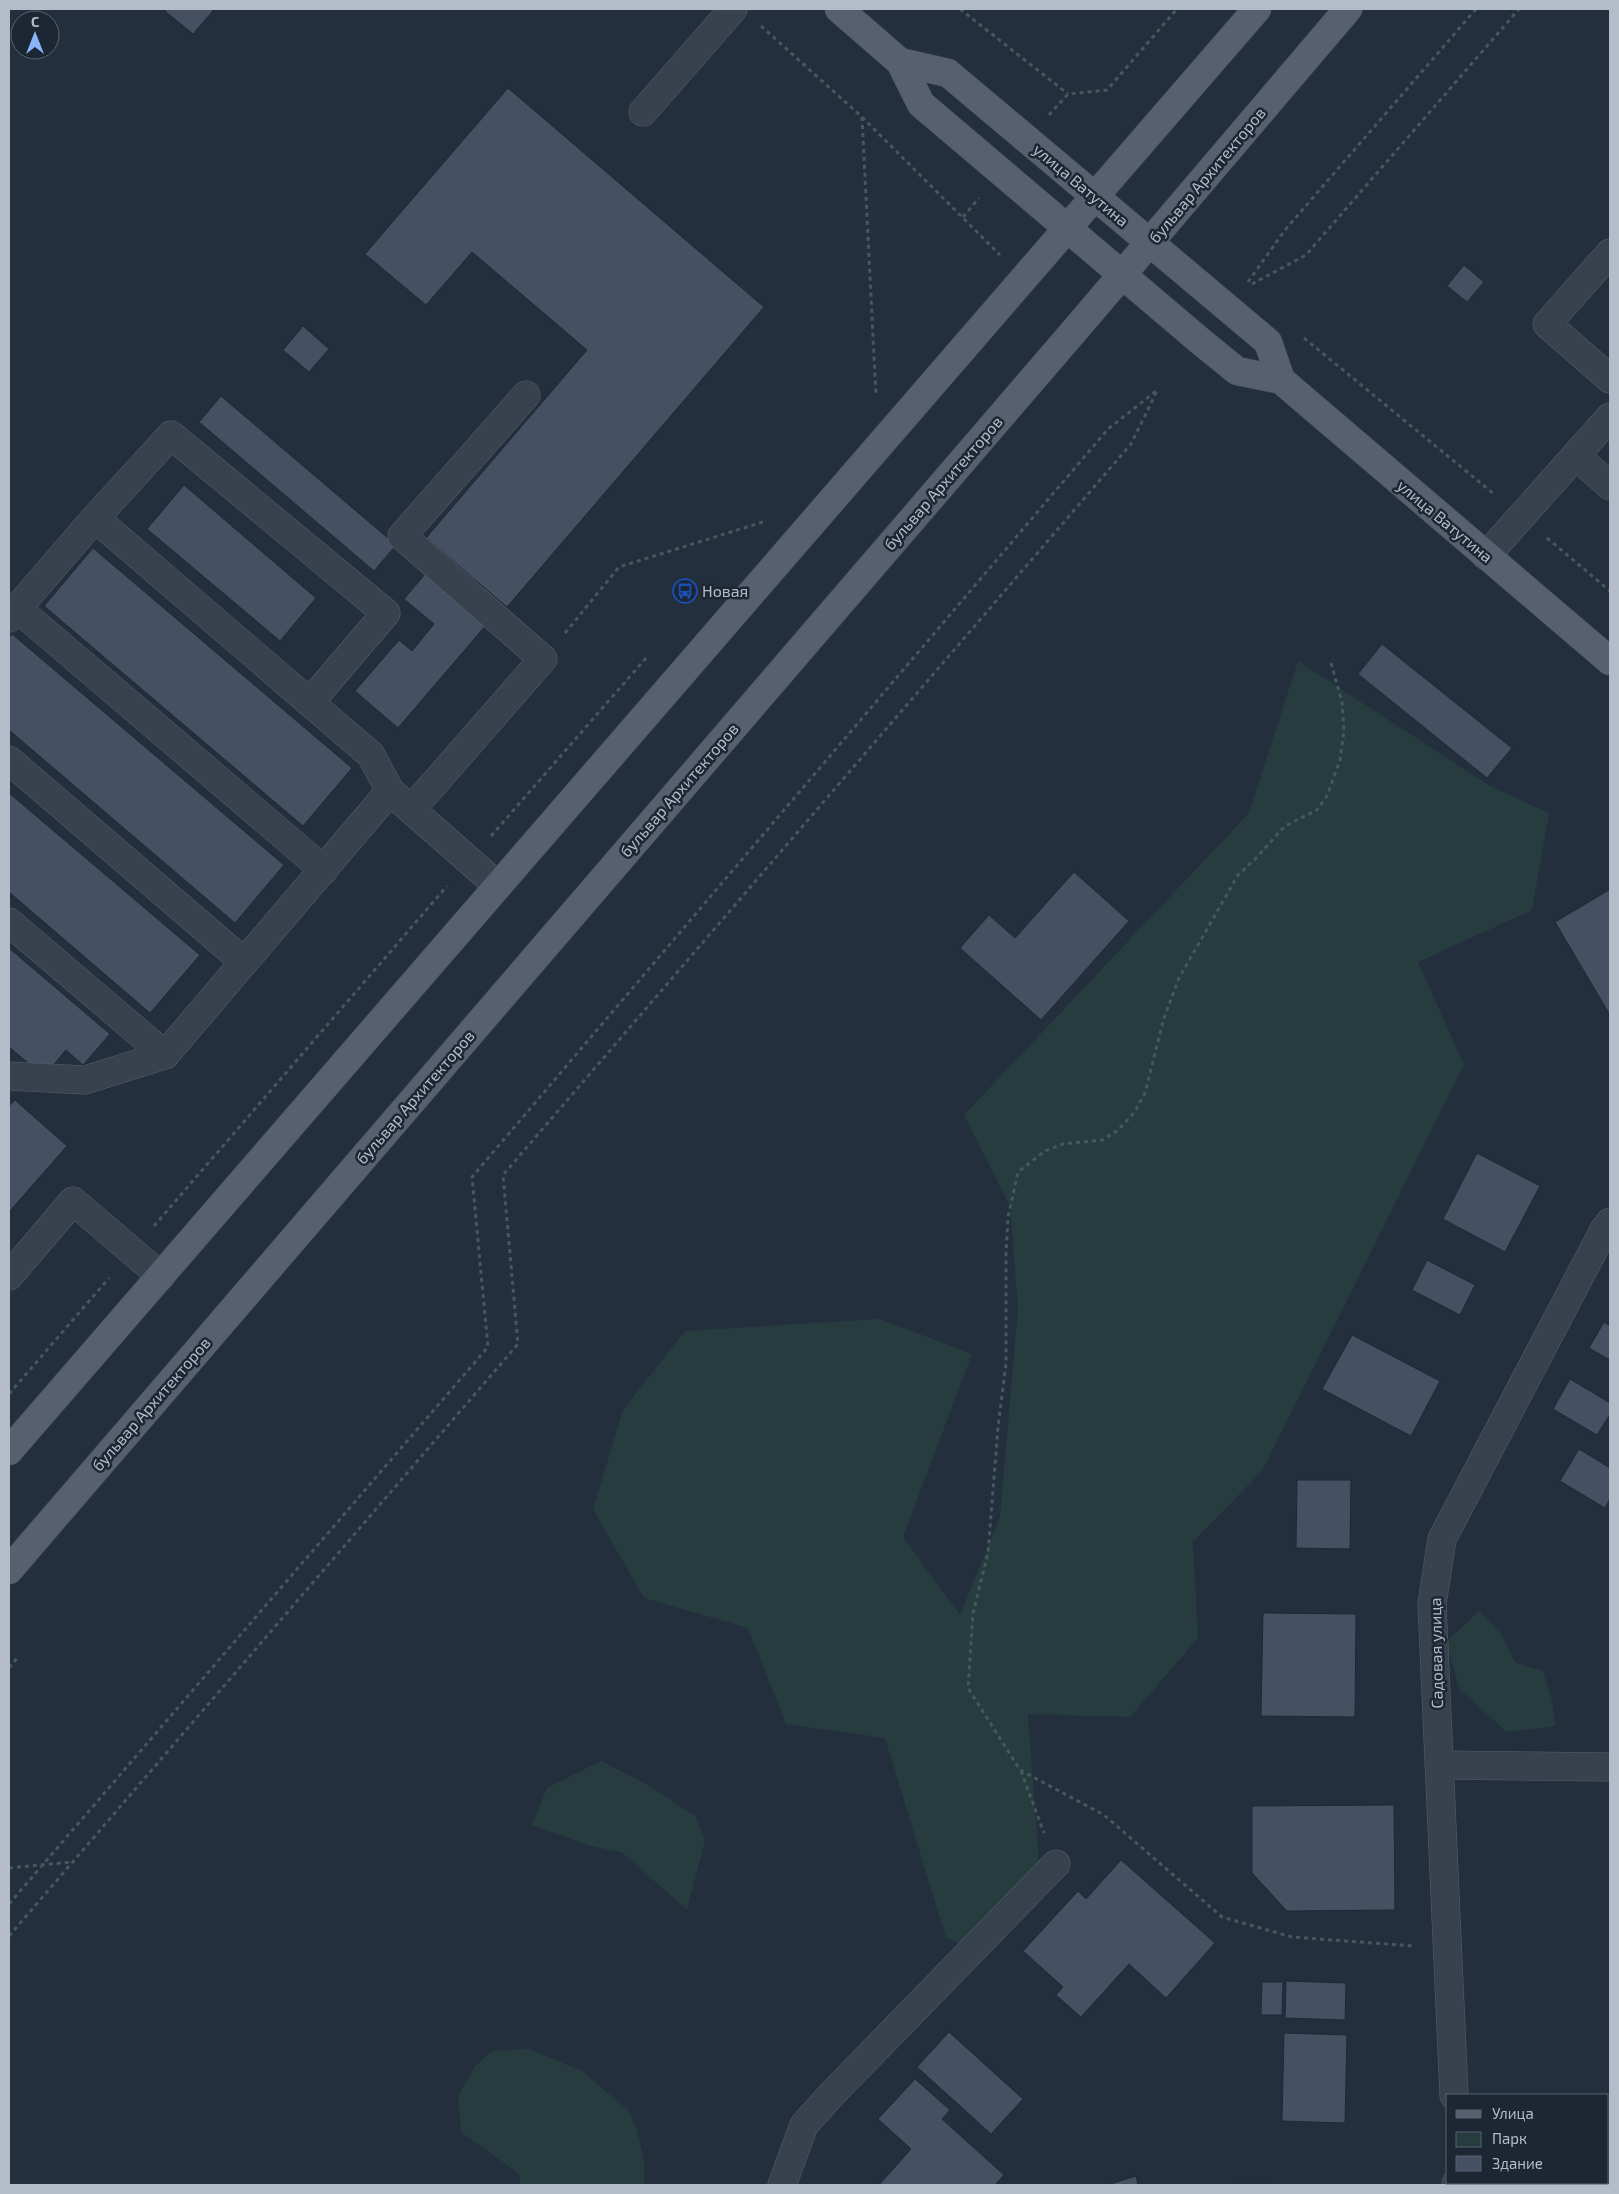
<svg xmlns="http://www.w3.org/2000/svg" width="1619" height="2194" viewBox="0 0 1619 2194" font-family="'Exo 2',sans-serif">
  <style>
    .green { fill: #263c3f }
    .building { fill: #455162; stroke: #1f2835 }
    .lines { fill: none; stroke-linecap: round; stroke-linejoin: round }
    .minor-casing { stroke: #565f6c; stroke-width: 29 }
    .major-casing { stroke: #414a57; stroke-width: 29 }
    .path { stroke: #44595c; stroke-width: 3; stroke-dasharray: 4 4; stroke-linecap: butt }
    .minor { stroke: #38414e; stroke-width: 28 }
    .major { stroke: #56606e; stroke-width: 28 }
    .labels { text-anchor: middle; stroke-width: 5; stroke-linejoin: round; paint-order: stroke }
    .street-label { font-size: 16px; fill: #b4bcc9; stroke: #1d2633 }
    .poi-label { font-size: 16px; fill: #b4bcc9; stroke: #1d2633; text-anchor: start }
  </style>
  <rect width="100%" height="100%" fill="#242f3e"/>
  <path class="green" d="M1298 661 1490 786 1549 813 1532 910 1418 962 1464 1065 1262 1471 1193 1542 1198 1638 1130 1717 1028 1714 1039 1865 963 1945 946 1938 885 1738 786 1724 748 1628 644 1598 593 1509 623 1410 685 1331 880 1319 972 1354 903 1537 960 1615 1000 1517 1018 1308 1010 1206 964 1115 1249 813Z
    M1479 1611 1500 1633 1515 1662 1543 1671 1551 1697 1556 1726 1507 1732 1460 1690 1446 1642Z
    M601 1761 650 1786 696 1817 705 1840 687 1910 623 1853 588 1845 532 1825 547 1788Z
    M529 2049 582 2071 628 2110 637 2129 644 2160V2185H521L518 2173 461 2132 458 2097 474 2068 491 2051Z"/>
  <path class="building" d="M167 9H211L213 11 193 34 165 11Z
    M508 88 764 307 507 607 426 538 587 350 472 252 426 305 365 254Z
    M1464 265 1484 282 1467 302 1447 286Z
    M303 326 329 349 309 372 283 350Z
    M221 396 396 545 374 571 199 422Z
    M184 485 316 598 280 641 147 529Z
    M93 548 352 768 303 826 44 606Z
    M426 573 487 624 398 728 355 691 399 640 412 651 434 624 404 599Z
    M12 634 284 865 235 923 9 730V638Z
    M1382 644 1512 748 1487 778 1358 674Z
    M9 793 200 955 150 1013 9 892Z
    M1074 872 1129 921 1041 1020 960 948 989 915 1015 938Z
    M1609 890 1610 892V1015L1555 922Z
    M9 948 110 1034 83 1065 66 1050 44 1076 9 1047Z
    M15 1100 67 1146 9 1212V1106Z
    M1477 1153 1540 1186 1505 1252 1443 1219Z
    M1427 1260 1475 1285 1460 1315 1412 1290Z
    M1604 1322 1610 1326V1360L1589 1348Z
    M1352 1335 1440 1381 1411 1436 1322 1389Z
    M1570 1379 1610 1403V1414L1597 1435 1553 1409Z
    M1579 1449 1610 1468V1499L1605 1508 1560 1481Z
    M1297 1480H1351L1350 1549 1296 1548Z
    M1263 1613 1356 1614 1355 1717 1261 1716Z
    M1394 1805 1395 1910 1287 1911 1252 1873V1806Z
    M1121 1860 1215 1943 1166 1998 1129 1964 1081 2017 1056 1995 1063 1987 1023 1951 1078 1891 1086 1899Z
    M1286 1981 1346 1983 1345 2020 1285 2018Z
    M1262 1982H1283L1282 2015H1261Z
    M949 2032 1023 2099 991 2134 917 2067Z
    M1284 2033 1347 2035 1345 2123 1282 2121Z
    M915 2079 950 2110 942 2119 1004 2175 995 2185H879L911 2149 878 2119Z
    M1136 2176 1138 2185H1107Z
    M1234 2184H1266V2185H1234Z"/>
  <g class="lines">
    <g class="minor-casing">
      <path id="minor" d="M643 112 733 9
        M1610 253 1547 324 1610 379
        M1576 456 1610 486
        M95 518 371 755 390 791 498 886
        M1486 556 1610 417
        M17 608 324 870
        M9 618 95 518 171 435 386 613 310 702
        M9 760 244 962
        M411 810 543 659 402 536 526 395
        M9 922 165 1055
        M9 1076 85 1080 165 1055 390 791
        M9 1276 73 1201 161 1276
        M1439 1765 1610 1767
        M1454 2095 1432 1604 1442 1539 1604 1230 1610 1222
        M782 2185 804 2125 832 2094 1056 1864
        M1456 2185V2183"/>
    </g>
    <g class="major-casing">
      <path id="major" d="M839 9 900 62 921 104 1199 340 1237 371 1281 380
        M900 62 948 73 1268 342 1281 380 1610 661
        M9 1451 1257 9
        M9 1570 1081 323 1348 9"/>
    </g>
    <path class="path" d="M960 9 1068 94
      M761 26 862 117 1000 255
      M1049 115 1068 94 1107 90 1177 9
      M862 117 876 396
      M963 217 979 198
      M1248 282 1285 230 1476 9
      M1252 284 1306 255 1519 9
      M1304 338 1494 494
      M1547 538 1610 591
      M565 633 619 567 766 521
      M1331 663 1342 702 1344 731 1340 760 1327 796 1317 810 1285 826 1257 857 1238 875 1179 978 1164 1018 1145 1093 1134 1113 1117 1131 1102 1140 1063 1144 1045 1151 1018 1172 1008 1217 1006 1254V1364L998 1427 988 1553 973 1613 968 1688 1020 1770 1104 1815 1222 1917 1292 1937 1413 1946
      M491 836 646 658
      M154 1226 447 886
      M9 1394 109 1278
      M9 1668 18 1657
      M1021 1771 1044 1833
      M9 1868 72 1862
      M9 1904 488 1347 472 1177 1108 429 1156 391
      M9 1936 518 1344 503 1175 1131 444 1158 389"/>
    <use href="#minor" class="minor"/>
    <use href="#major" class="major"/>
  </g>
  <defs>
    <g id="bus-ring" transform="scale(1.25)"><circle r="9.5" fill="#1d2633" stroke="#1a4fb4" stroke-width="1.5"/><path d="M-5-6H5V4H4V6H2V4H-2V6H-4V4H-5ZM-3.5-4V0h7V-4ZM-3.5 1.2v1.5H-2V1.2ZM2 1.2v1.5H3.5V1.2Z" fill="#1a4fb4"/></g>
  </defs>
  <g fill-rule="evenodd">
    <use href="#bus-ring" x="685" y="591"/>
  </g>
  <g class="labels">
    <g class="street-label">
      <text transform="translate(1207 175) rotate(-50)" y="6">бульвар Архитекторов</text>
      <text transform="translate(1081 185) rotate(40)" y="6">улица Ватутина</text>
      <text transform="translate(943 483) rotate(-49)" y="6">бульвар Архитекторов</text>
      <text transform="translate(1445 521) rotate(40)" y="6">улица Ватутина</text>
      <text transform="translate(679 790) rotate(-49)" y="6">бульвар Архитекторов</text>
      <text transform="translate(415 1097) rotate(-49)" y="6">бульвар Архитекторов</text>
      <text transform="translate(151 1404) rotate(-49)" y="6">бульвар Архитекторов</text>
      <text transform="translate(1436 1653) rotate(-91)" y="6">Садовая улица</text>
    </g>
    <g class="poi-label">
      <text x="702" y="597">Новая</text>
    </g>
  </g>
  <rect width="1619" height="2194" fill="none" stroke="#b4bcc9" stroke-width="20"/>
  <rect x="1446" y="2094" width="162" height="90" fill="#1d2633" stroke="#59626f"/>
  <rect x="1456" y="2110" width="25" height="8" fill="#56606e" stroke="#59626f"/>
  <text x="1492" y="2119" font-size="15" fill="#b4bcc9">Улица</text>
  <rect x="1456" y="2132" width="25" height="15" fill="#263c3f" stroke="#59626f"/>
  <text x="1492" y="2144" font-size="15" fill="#b4bcc9">Парк</text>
  <rect x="1456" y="2156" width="25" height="15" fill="#455162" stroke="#59626f"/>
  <text x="1492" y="2169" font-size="15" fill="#b4bcc9">Здание</text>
  <g transform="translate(35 35)"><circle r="24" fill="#1d2633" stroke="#59626f"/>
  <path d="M0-4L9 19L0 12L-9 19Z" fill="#8ab4f8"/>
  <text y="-8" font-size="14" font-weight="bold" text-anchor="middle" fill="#b4bcc9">С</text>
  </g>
</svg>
